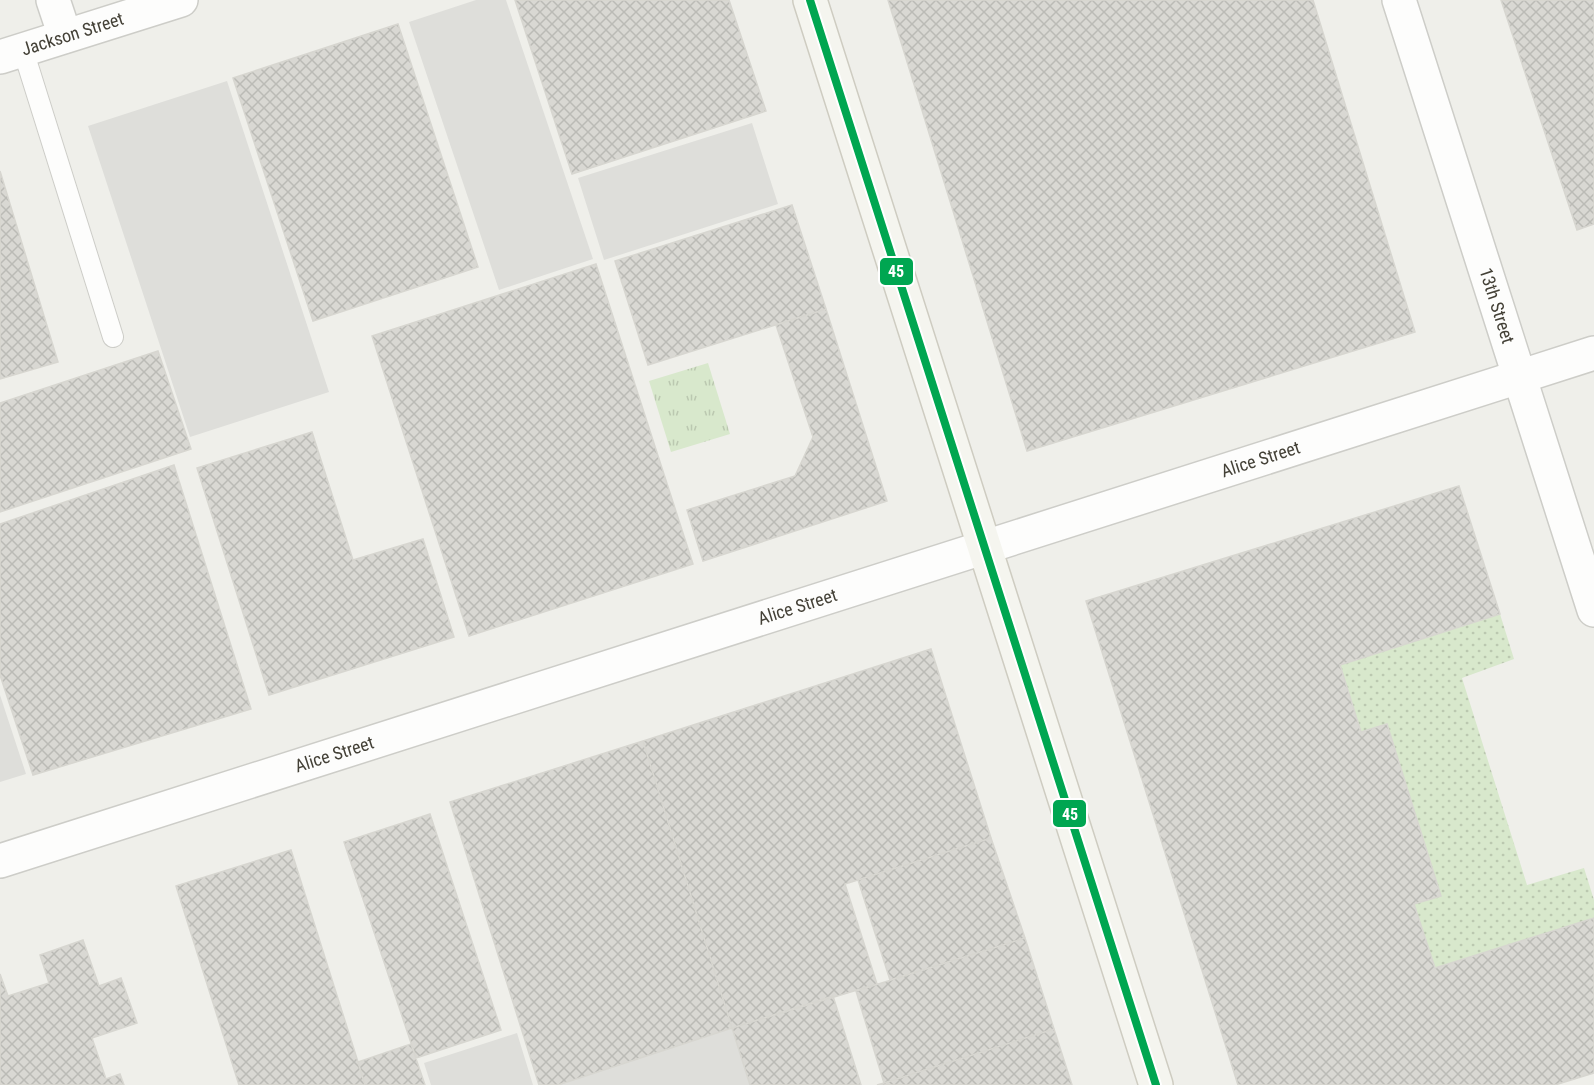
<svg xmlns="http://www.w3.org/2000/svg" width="1594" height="1085" viewBox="0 0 1594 1085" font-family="'Roboto Condensed',sans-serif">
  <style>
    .grass { fill: url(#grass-dots) }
    .park { fill: url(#park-tufts) }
    .parking { fill: #dededa }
    .building { fill: url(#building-cross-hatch); stroke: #d7d6d0; stroke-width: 1.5 }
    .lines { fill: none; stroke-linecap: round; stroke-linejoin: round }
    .lane-casing { stroke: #cdcdc8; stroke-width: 22 }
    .street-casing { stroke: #cdcdc8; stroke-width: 36 }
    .secondary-casing { stroke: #ceccc1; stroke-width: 36 }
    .lane { stroke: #fdfdfc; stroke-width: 20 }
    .street { stroke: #fdfdfc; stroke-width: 33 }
    .secondary { stroke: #f5f5ef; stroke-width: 33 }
    .bus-1-casing { stroke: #fff; stroke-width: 12 }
    .bus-1 { stroke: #00a651; stroke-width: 8 }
    .labels { text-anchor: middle; stroke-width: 4.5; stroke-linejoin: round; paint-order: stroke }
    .street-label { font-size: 18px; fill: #444137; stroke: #fff }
    .line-badge { stroke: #fff; stroke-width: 2 }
    .badge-label { font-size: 16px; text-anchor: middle; font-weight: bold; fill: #fff }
  </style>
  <defs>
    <pattern id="grass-dots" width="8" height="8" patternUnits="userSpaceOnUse" patternTransform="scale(1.5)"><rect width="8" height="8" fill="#d8e8cc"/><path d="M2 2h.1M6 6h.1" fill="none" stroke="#bbc8b0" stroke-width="1.8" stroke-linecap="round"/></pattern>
    <pattern id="park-tufts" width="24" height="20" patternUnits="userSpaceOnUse" patternTransform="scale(1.5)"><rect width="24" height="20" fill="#d8e8cc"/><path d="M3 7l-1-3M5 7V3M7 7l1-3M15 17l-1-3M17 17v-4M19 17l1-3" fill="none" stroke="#bbc8b0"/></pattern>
    <pattern id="building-cross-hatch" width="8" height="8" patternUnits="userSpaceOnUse" patternTransform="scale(1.5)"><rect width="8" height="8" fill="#d9d8d3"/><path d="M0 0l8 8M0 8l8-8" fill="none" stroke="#bbbbb6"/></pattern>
  </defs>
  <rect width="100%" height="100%" fill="#efefea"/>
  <path class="grass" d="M1500 614 1514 659 1462 678 1527 885 1584 868 1594 900V918L1435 968 1414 904 1441 896 1387 724 1361 732 1340 665Z"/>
  <path class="park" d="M708 363 730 434 671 452 649 381Z"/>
  <path class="parking" d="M476 0H506L593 259 499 290 409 22Z
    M227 81 329 392 190 437 88 126Z
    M752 123 778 204 604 260 578 178Z
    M0 695 26 774 0 782Z
    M732 1028 750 1085H558Z
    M517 1033 533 1085H431L424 1063Z"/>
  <path class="building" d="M515 0H729L766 111 572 174Z
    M888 0H1313L1415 332 1027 451Z
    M1501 0H1594V224L1577 230Z
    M398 24 478 267 313 321 233 78Z
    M0 171 58 362 0 379Z
    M792 205 826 309 648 365 615 261Z
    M596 264 693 564 469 636 372 336Z
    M826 309 887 501 703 561 687 510 795 476 813 437 776 325Z
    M158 351 191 449 0 512V403Z
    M312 432 353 560 423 539 454 637 269 695 197 468Z
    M174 465 251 709 33 775 0 675V524Z
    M1459 486 1500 614 1340 665 1361 732 1387 724 1441 896 1414 904 1435 968 1594 918V1073L1555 1085H1238L1086 601Z
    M931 649 991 838 845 884 877 984 732 1028 643 741Z
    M643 741 732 1028 558 1085H539L450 802Z
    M430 814 501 1030 416 1058 344 842Z
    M991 838 1025 938 890 980 858 880Z
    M291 850 358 1062 365 1085H239L176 886Z
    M1025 938 1054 1029 884 1083 856 991Z
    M83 940 99 986 121 978 137 1023 92 1038 106 1079 120 1074 124 1085H0V974L8 996 49 983 40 955Z
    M833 996 861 1085H750L732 1028Z
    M1054 1029 1072 1085H877L884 1083Z
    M411 1044 425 1085H365L358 1062Z"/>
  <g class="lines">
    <g class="lane-casing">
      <path id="lane" d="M23 50 113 337"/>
    </g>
    <g class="street-casing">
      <g id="street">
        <path d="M53 0 65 36"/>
        <path id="s1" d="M1399 0 1594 610"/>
        <path id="s2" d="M0 57 181 0"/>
        <path id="s3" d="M0 861 1594 353"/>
      </g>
    </g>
    <g class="secondary-casing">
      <path id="secondary" d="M810 0 1156 1085"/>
    </g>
    <use href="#lane" class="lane"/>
    <use href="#street" class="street"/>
    <use href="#secondary" class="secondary"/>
    <g class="bus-1-casing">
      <path id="bus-1" d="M810 0 1156 1085"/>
    </g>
    <use href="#bus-1" class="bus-1"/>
  </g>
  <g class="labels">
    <g class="street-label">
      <text dy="6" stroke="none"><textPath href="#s2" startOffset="76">Jackson Street</textPath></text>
      <text dy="6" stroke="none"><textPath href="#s1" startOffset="321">13th Street</textPath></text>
      <text dy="6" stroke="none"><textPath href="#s3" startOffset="1323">Alice Street</textPath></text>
      <text dy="6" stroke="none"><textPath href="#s3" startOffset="837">Alice Street</textPath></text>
      <text dy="6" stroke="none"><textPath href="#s3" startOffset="351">Alice Street</textPath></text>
    </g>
  </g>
  <g class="line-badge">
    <rect x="879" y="257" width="35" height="29" rx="6" fill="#00a651"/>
    <rect x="1052" y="799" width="35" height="29" rx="6" fill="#00a651"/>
  </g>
  <g class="badge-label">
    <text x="896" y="277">45</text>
    <text x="1070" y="820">45</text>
  </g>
</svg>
